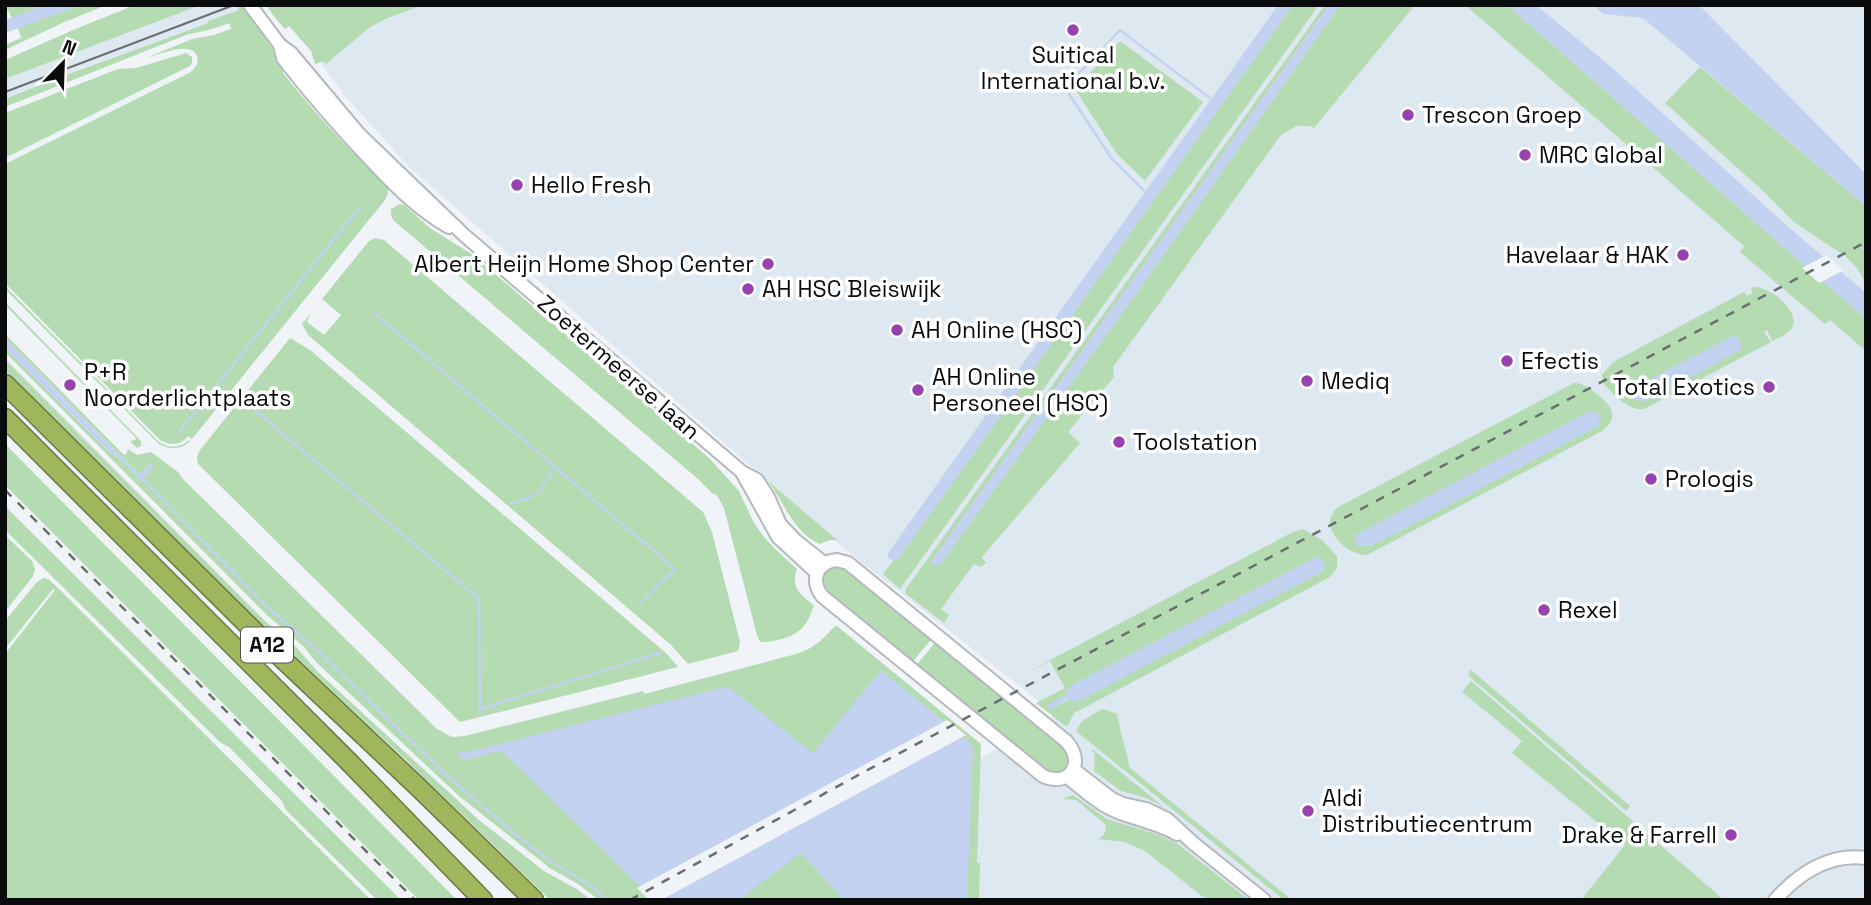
<svg xmlns="http://www.w3.org/2000/svg" width="1871" height="905" viewBox="0 0 1871 905" font-family="'Space Grotesk',sans-serif">
  <style>
    .built { fill: #dee8f1 }
    .green { fill: #b4dbb2; fill-rule: evenodd }
    .water { fill: #c3d2f1 }
    .pier { fill: #f0f4f8 }
    .lines { fill: none; stroke-linecap: round; stroke-linejoin: round }
    .stream { stroke: #c3d2f1; stroke-width: 2.5 }
    .minor-casing { stroke: #b5b9bd; stroke-width: 16 }
    .highway-casing { stroke: #6b7a40; stroke-width: 21 }
    .minor { stroke: #fff; stroke-width: 12 }
    .highway { stroke: #9fb65c; stroke-width: 18 }
    .tram { stroke: #6b6e70; stroke-width: 2 }
    .rail { stroke: #6b6e70; stroke-width: 2.5; stroke-dasharray: 9 9; stroke-linecap: butt }
    .poi-dot { fill: #9842af; stroke: #fff; stroke-width: 2.5 }
    .labels { text-anchor: middle; stroke-width: 7; stroke-linejoin: round; paint-order: stroke }
    .shield { fill: #fff; stroke: #545456; stroke-width: 2 }
    .shield-label { font-size: 21px; font-weight: bold; fill: #0a0b0d }
    .poi-label { font-size: 23px; fill: #0a0b0d; stroke: #fff; text-anchor: start }
    .street-label { font-size: 23px; fill: #0a0b0d; stroke: #fff }
  </style>
  <rect width="100%" height="100%" fill="#f0f4f8"/>
  <path class="built" d="M198 5H243L240 9 208 23 108 59 5 99V79Z
    M346 5H1866V900H974L980 758 1056 715 821 530 756 471 409 167 344 95 294 25Z"/>
  <path class="green" d="M7 5H46L12 18 6 7Z
    M80 5H107L62 23 5 50V45L21 38 18 28Z
    M135 5 198 6 5 79V60L73 30Z
    M237 5H244L279 59 284 67 283 73C315 114 351 151 388 188V193L385 200 192 439 188 436C180 446 171 446 160 440L5 283V164L191 72C196 67 199 63 197 56 191 40 159 55 148 57L192 39 214 35 231 29 230 23 212 29 186 35 5 107V99L55 79 208 23V21L239 10Z
    M266 5H423L385 19 369 28 326 64 324 61 315 64 311 51 289 26 285 29 276 19Z
    M1293 5H1319L900 589 883 574 893 561 897 560C1030 376 1160 190 1293 5Z
    M1325 5H1329L932 562 940 565 1138 291 1340 5H1415L1314 128 1311 126H1296L1281 135 1113 367 1114 377 1068 432 1080 443 982 557 986 563 981 567 974 564 941 609 949 615 944 623 905 593 906 589Z
    M1465 5H1507L1866 319V351L1830 320 1825 324 1740 252 1744 246Z
    M1120 41 1203 102 1145 181 1117 154 1075 89Z
    M186 53 192 57V63L190 66 5 158V113L118 69 136 68Z
    M1700 67 1866 206V283L1856 267 1845 256 1794 222 1763 191 1665 103Z
    M400 204 404 205 430 228 473 255 709 458 739 491 754 523 764 537 775 549 797 569C790 589 801 594 814 606 811 613 808 622 803 627 793 638 774 642 760 642L757 635 724 508 716 494H713L698 479 393 220 391 215V209Z
    M375 238 384 240 703 512 712 532 740 642 738 651 688 664 670 644 308 335 302 324 311 313 307 322 324 335 341 315 322 299 369 241Z
    M5 286 159 442C170 449 180 448 189 440L190 441C181 450 170 450 159 444L5 289Z
    M1753 287C1769 286 1801 310 1792 328 1788 334 1779 338 1772 341L1767 330 1764 332 1771 342 1644 409C1628 411 1613 394 1603 383L1602 375 1613 362 1744 292 1747 296 1753 293 1751 289Z
    M5 302 141 441V446L137 448 130 441 135 440 136 438 5 305Z
    M5 334 124 455H126L128 449 137 455 151 452 178 472 184 480 437 729 452 737 465 736 643 691 644 694 796 654C813 649 822 640 834 627L837 626 981 744 977 863H980L979 900H599L578 884 551 869 459 796 316 662 303 646 268 616 5 352V348L109 452C121 457 132 471 142 482L151 464 140 475 5 338Z
    M290 338 310 350 667 654 678 667 460 722 198 464 197 457 200 450Z
    M5 359 265 621 296 647 318 672 479 820 544 871 578 890 591 900H550L405 759 262 625 5 370Z
    M1574 383C1583 383 1588 387 1594 392 1610 404 1622 416 1602 431L1367 555C1345 556 1314 523 1340 506Z
    M5 444 457 900H419L5 485Z
    M768 481 837 540H830L819 544C793 531 785 504 768 481Z
    M5 506 401 900H377L286 810 282 801 229 747 221 743 5 530Z
    M1303 529 1322 540 1337 556V568L1330 577 1082 709 1074 713 1067 727 1036 703 1065 688 1050 661 1020 676 1293 532ZM1324 566 1323 571 1050 709 1047 706 1066 695 1068 690Z
    M5 535 32 561 35 569 33 576 5 612Z
    M841 564 934 636 910 665 828 598C822 585 821 579 830 567Z
    M43 578 48 579 60 590 371 900H5V654L55 590 53 589 5 649V621L36 583Z
    M938 639 1063 744C1070 761 1069 776 1045 774L914 668Z
    M1471 670 1630 806 1626 811 1469 676V671Z
    M1471 681 1724 900H1581L1625 845 1512 753 1522 741 1462 692Z
    M1102 709 1118 714 1117 716 1130 768 1292 900H1284L1076 731 1082 721Z
    M1091 748 1164 807 1146 798 1121 791 1094 771 1095 755Z
    M1073 795 1107 819 1159 835 1178 844 1249 900H1207L1145 851 1125 842 1097 839C1104 837 1107 831 1105 824L1076 800 1062 799Z"/>
  <path class="water" d="M46 5H80L5 33V20Z
    M1278 5H1293C1160 190 1030 376 897 560L893 561 888 557V553Z
    M1329 5H1340L1138 291 940 565H933L932 560Z
    M1507 5H1536L1609 65 1793 231 1866 293V319Z
    M1593 5H1699L1866 174V206L1643 18 1603 14Z
    M1733 336 1738 337 1742 345 1740 350 1647 401 1633 400 1631 396 1633 394 1632 391 1633 388Z
    M5 338 140 475 151 464H153L154 466 142 482C132 472 122 457 109 452L5 348Z
    M1592 410 1597 414 1599 413 1601 417 1598 418 1600 425 1402 530 1371 546H1357L1355 542 1356 541 1355 535Z
    M1316 557 1323 559C1325 563 1326 569 1321 572L1085 698 1075 702 1067 699 1049 710 1047 705 1066 695 1069 688 1074 684Z
    M881 670 968 741 973 749 967 900H844L801 853 739 900H654L503 752 499 751 465 760 461 758 459 755 460 751H471L725 687 731 689 813 753Z"/>
  <path class="pier" d="M1826 255 1844 270 1819 283 1802 268Z
    M947 720 966 735 661 900H649L637 888Z"/>
  <g class="lines">
    <path class="stream" d="M1144 191 1112 159 1065 88 1120 30 1210 98
      M374 313 675 569 640 603
      M245 402 479 599 480 713
      M179 432 359 208
      M141 478 266 606 320 653 443 772 515 834 550 861 593 887 607 900
      M511 503C516 501 522 500 528 498 542 493 548 479 554 466
      M480 709 660 653"/>
    <g class="minor-casing">
      <path id="minor" d="M250 5 280 45 291 53 359 134 464 235 742 472 757 480 768 497 780 524 796 541 824 563
        M280 45 283 58C309 92 338 125 367 156 391 182 418 210 449 227
        M743 474 778 537 817 573
        M837 560 848 563 1066 741C1086 762 1070 788 1043 776L822 596C810 580 817 562 837 560Z
        M1073 769 1112 799 1123 804 1146 809 1167 819 1193 843 1264 900
        M1067 777C1083 789 1099 805 1118 812 1138 820 1158 823 1177 834
        M1775 900C1799 873 1829 853 1866 858"/>
    </g>
    <g class="highway-casing">
      <path id="highway" d="M5 384 273 650 417 786 534 900
        M5 418 351 764 483 900"/>
    </g>
    <use href="#minor" class="minor"/>
    <use href="#highway" class="highway"/>
    <path class="tram" d="M5 92 234 5"/>
    <path class="rail" d="M5 490 415 900
      M630 900 862 773 1866 242"/>
  </g>
  <g class="poi-dot">
    <circle cx="1073" cy="30" r="7"/>
    <circle cx="1408" cy="115" r="7"/>
    <circle cx="1525" cy="155" r="7"/>
    <circle cx="517" cy="185" r="7"/>
    <circle cx="1683" cy="255" r="7"/>
    <circle cx="768" cy="264" r="7"/>
    <circle cx="748" cy="289" r="7"/>
    <circle cx="897" cy="330" r="7"/>
    <circle cx="1507" cy="361" r="7"/>
    <circle cx="1307" cy="381" r="7"/>
    <circle cx="70" cy="385" r="7"/>
    <circle cx="1769" cy="387" r="7"/>
    <circle cx="918" cy="390" r="7"/>
    <circle cx="1119" cy="442" r="7"/>
    <circle cx="1651" cy="479" r="7"/>
    <circle cx="1544" cy="610" r="7"/>
    <circle cx="1308" cy="811" r="7"/>
    <circle cx="1731" cy="835" r="7"/>
  </g>
  <g class="labels">
    <rect class="shield" x="241" y="627.5" width="52" height="35" rx="5"/>
    <g class="shield-label">
      <text x="267" y="652">A12</text>
    </g>
    <g class="poi-label">
      <text x="1073" y="63" text-anchor="middle">Suitical<tspan x="1073" dy="26">International b.v.</tspan></text>
      <text x="1422" y="123">Trescon Groep</text>
      <text x="1539" y="163">MRC Global</text>
      <text x="531" y="193">Hello Fresh</text>
      <text x="1669" y="263" text-anchor="end">Havelaar &amp; HAK</text>
      <text x="754" y="272" text-anchor="end">Albert Heijn Home Shop Center</text>
      <text x="762" y="297">AH HSC Bleiswijk</text>
      <text x="911" y="338">AH Online (HSC)</text>
      <text x="1521" y="369">Efectis</text>
      <text x="84" y="380">P+R<tspan x="84" dy="26">Noorderlichtplaats</tspan></text>
      <text x="932" y="385">AH Online<tspan x="932" dy="26">Personeel (HSC)</tspan></text>
      <text x="1321" y="389">Mediq</text>
      <text x="1755" y="395" text-anchor="end">Total Exotics</text>
      <text x="1133" y="450">Toolstation</text>
      <text x="1665" y="487">Prologis</text>
      <text x="1558" y="618">Rexel</text>
      <text x="1322" y="806">Aldi<tspan x="1322" dy="26">Distributiecentrum</tspan></text>
      <text x="1717" y="843" text-anchor="end">Drake &amp; Farrell</text>
    </g>
    <g class="street-label">
      <text transform="translate(619 367) rotate(41)" y="8">Zoetermeerse laan</text>
    </g>
  </g>
  <rect width="1871" height="905" fill="none" stroke="#0a0b0d" stroke-width="14"/>
  <g transform="translate(63 63) rotate(23)" stroke="#ffffff" stroke-width="5" paint-order="stroke">
  <path d="M0-5L12 26L0 18L-12 26Z" fill="#0a0b0d"/>
  <text y="-10" font-size="19" font-weight="bold" text-anchor="middle" fill="#0a0b0d">N</text>
  </g>
</svg>
